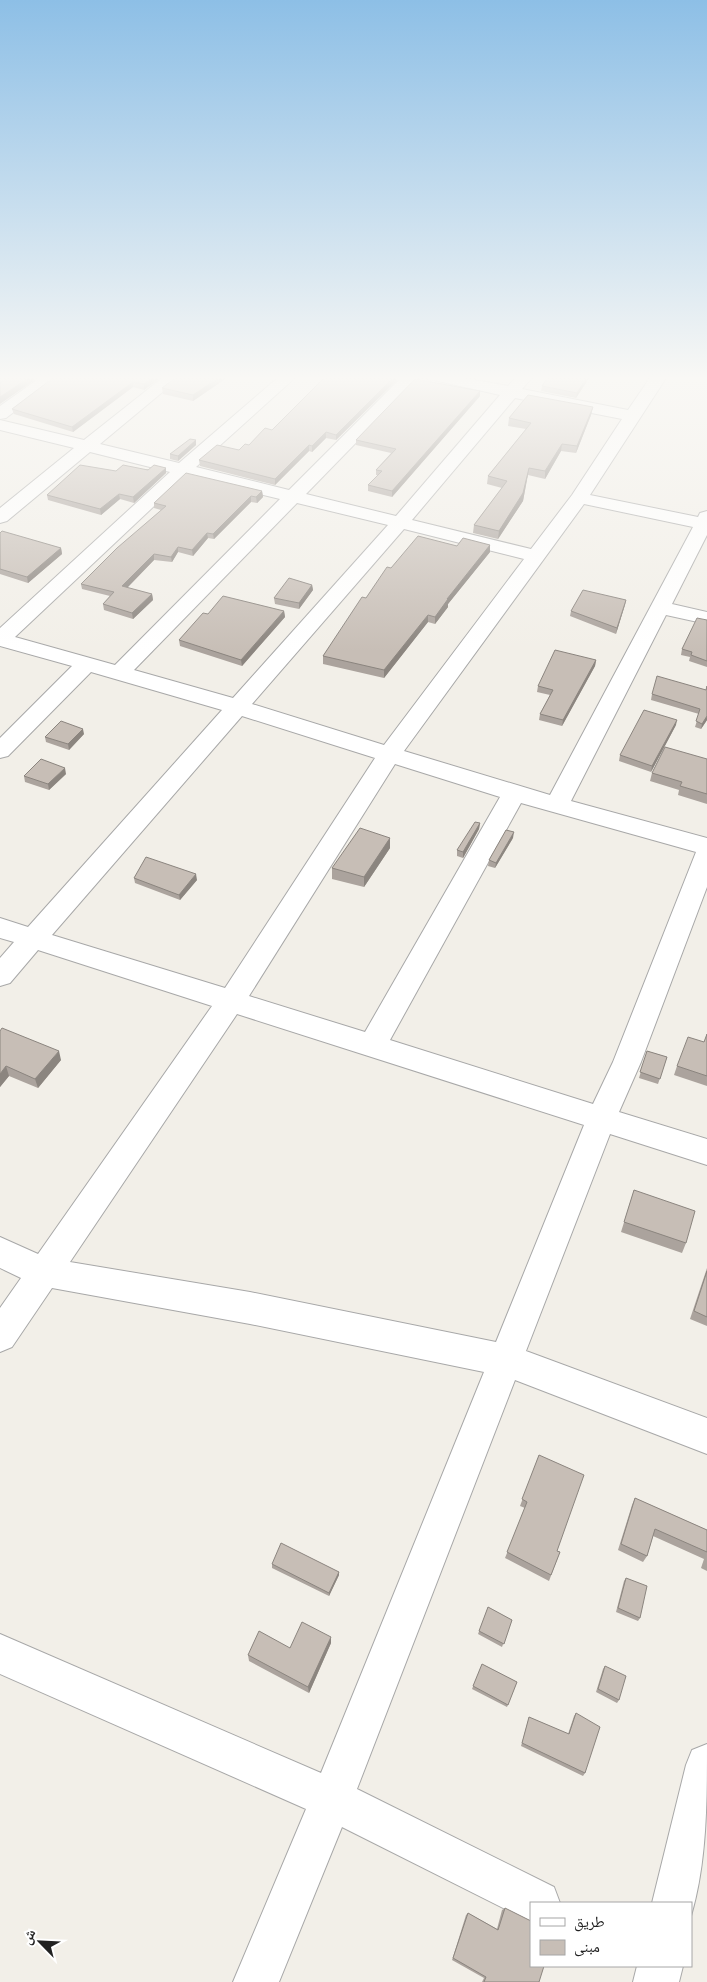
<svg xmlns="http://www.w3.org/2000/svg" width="707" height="1982" viewBox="0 0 707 1982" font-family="'PT Sans','Noto Naskh Arabic',sans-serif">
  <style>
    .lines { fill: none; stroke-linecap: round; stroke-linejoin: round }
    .minor-casing { stroke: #a8a8a8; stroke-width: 2 }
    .minor { fill: #fff; fill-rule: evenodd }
    .wall { fill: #aba39d }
    .shaded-wall { fill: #8b857f }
    .building { fill: #c7beb6; stroke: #8b857f }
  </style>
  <rect width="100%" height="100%" fill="#f2efe8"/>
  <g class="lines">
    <g class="minor-casing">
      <path id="minor" d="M44 375H62L6 418 0 419V406Z
        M166 375H183L100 444 179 463 281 375H298L196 467 289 490 404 375H448L508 386 518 375H534L522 389 628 410 652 375H668L590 495 698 517 700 513 707 511V535L672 604 707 612V624L666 615 571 801 707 838V887L641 1062 619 1112 707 1139V1165L610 1134 526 1351 707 1418V1454L515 1380 357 1789 554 1887 560 1903H531V1922L342 1827 279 1982H233L306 1809 0 1674V1634L321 1773 484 1372 250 1324 52 1288 12 1347 0 1352V1308L21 1278 0 1268V1237L38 1254 212 1006 38 950 10 983 0 986V958L14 942 0 938V918L28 927 222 710 91 672 8 756 0 758V738L72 666 0 646V628L170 472 90 452 7 521 0 523V508L74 448 0 430V420L84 440ZM420 377 500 395 396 516 306 494ZM515 398 622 419 572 495 531 549 412 520ZM186 476 280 499 115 665 15 637ZM297 503 388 525 233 698 134 670ZM584 504 693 527 550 795 404 751ZM404 529 524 559 384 745 252 704ZM242 716 375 758 225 988 52 935ZM395 764 500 797 365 1032 249 996ZM521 803 696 852 613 1062 593 1104 390 1040ZM237 1014 584 1125 496 1342 250 1292 70 1262Z
        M707 1744C707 1802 707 1862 691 1916V1903H652L686 1765 692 1750Z
        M637 1966H683L679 1982H633Z"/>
    </g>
    <use href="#minor" class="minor"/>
  </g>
  <path class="wall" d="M57 375H164L144 390 133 387 73 432 14 414 12 409Z
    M179 375H231L193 401 163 394 162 388Z
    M396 375V381L336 440 326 438 312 452 309 451 275 485 200 466 199 460 239 450 249 445 272 430Z
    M549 375H591L576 398 541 391 542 386Z
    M480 396 392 497 368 491V485L378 475H376V470L391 453 356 445V440Z
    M593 407 591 415 576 453 561 451 545 479 528 475 523 501 498 539 473 533 474 525 502 488 487 484 488 476 526 429 508 426 509 418Z
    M196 440V445L178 461 170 459V454Z
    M166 468V473L134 503 120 499 101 515 48 500 47 495 116 471Z
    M262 491 263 497 257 503 251 502 214 539 208 538 193 556 178 552 172 562 154 560 127 588 152 594 153 600 133 619 104 610 103 604 110 596 82 589 81 584 161 510 154 508V503Z
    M0 533 61 548 62 554 28 583 0 574Z
    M490 545V552L448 604V607L435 624 428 622 384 678 323 664V656L366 598 457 546Z
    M312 585 313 590 299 609 275 604 274 598Z
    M626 600 616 634 570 616 571 611Z
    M284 611 285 617 242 666 180 646 179 640 208 614Z
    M707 620V667L689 661 690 657 681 655 682 649Z
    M596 660 595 666 562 726 539 720 540 714 550 695 537 692 538 686Z
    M707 686V720L701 729 695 727 699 714 651 700 652 694 706 690Z
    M676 725 651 772 619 761 620 755Z
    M84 734 69 750 46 742 45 737Z
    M707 759V804L678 795 679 790 650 781 652 773Z
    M66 774 49 790 25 782 24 776Z
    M480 823 479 829 463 858 457 856V850Z
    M390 838V848L364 887 332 879V868Z
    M513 838 495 868 488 866 489 860Z
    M134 878 197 880 180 900 135 883Z
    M0 1031 61 1060 38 1088 9 1076 0 1087Z
    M707 1034V1086L674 1075 677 1066 704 1042Z
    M647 1051 667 1057 658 1084 639 1078Z
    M634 1190 686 1243 682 1253 621 1232Z
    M707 1268V1326L690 1319Z
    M539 1455 557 1551 560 1552 549 1581 505 1558 525 1508 520 1506Z
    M635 1498 707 1530V1571L701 1568 704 1559 653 1536 647 1556 643 1562 618 1550 632 1505Z
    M272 1564 339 1572V1575L329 1596 272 1568Z
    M626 1578 640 1618 638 1621 616 1612 624 1581Z
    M488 1607 512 1620 502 1647 478 1634Z
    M331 1643 309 1693 249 1661 248 1655 290 1648Z
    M482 1664 517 1682 507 1707 472 1689Z
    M605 1666 619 1700 617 1703 596 1692 603 1669Z
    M576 1713 585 1773 583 1776 521 1746 529 1717 568 1734 574 1716Z
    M505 1908 539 1982H482L484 1978 452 1960 466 1915 468 1913 497 1929 502 1910Z"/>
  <path class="shaded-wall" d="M33 375H42L0 404V397Z
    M156 375H164L144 390V384Z
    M223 375H231L193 401V395Z
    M396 375V381L336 440V435Z
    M588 375H591L576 398 577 393Z
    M133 382V387L73 432 72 427Z
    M480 391V396L392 497V491Z
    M593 407 591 415 576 453 577 446Z
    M326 432V438L312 452V446Z
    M196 440V445L178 461V456Z
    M562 444 561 451 545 479V471Z
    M309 445V451L275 485V479Z
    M166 468V473L134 503 133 497Z
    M529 468 523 501 498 539 499 531Z
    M262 491 263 497 257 503 256 497Z
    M119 494 120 499 101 515 100 509Z
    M251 496V502L214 539 213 534Z
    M207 533 208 538 193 556 192 550Z
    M490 545V552L448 604V607L435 624V617L447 599Z
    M178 547V552L172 562 171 557Z
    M61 548 62 554 28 583 27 577Z
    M154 554V560L123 592 122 586Z
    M312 585 313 590 299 609V603Z
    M152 594 153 600 133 619 132 613Z
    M626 600 625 605 616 634 617 628Z
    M284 611 285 617 242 666 241 660Z
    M428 615V622L384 678V670Z
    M596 660 595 666 562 726 563 720Z
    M707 716V720L701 729 702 724Z
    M677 720 676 725 651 772 652 766Z
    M83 729 84 734 69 750 68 744Z
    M65 768 66 774 49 790 48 784Z
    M480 823 479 829 463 858V852Z
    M514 832 513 838 495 868 496 863Z
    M390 838V848L364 887V877Z
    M196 874 197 880 180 900 179 895Z
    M59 1051 61 1060 38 1088 35 1079Z
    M6 1066 9 1076 0 1087V1074Z
    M339 1572V1575L329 1596V1593Z
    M331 1637V1643L309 1693 308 1687Z"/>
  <path class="building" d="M0 375H33L0 397Z
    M57 375H156L144 384 133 382 72 427 12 409Z
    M179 375H223L193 395 162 388Z
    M327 375H396L336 435 326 432 312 446 309 445 275 479 199 460 217 445 239 450 245 444 249 445 265 428 272 430Z
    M549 375H588L577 393 542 386Z
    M415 379 480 391 392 491 368 485 382 471 376 470 396 449 356 440Z
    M528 395 593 407 577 446 562 444 545 471 529 468 523 493 499 531 474 525 507 481 488 476 531 423 509 418Z
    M190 439 196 440 178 456 170 454Z
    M80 465 116 471 123 465 148 470 154 465 166 468 133 497 119 494 100 509 47 495Z
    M186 473 262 491 256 497 251 496 213 534 207 533 192 550 178 547 171 557 154 554 122 586 152 594 132 613 103 604 114 592 81 584 117 548 166 506 154 503Z
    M2 531 61 548 27 577 0 569V533Z
    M418 536 457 546 463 538 490 545 447 599H448L435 617 428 615 384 670 323 656 362 597 366 598 387 567 391 568Z
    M289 578 312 585 299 603 274 598Z
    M583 590 626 600 617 628 571 611Z
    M223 596 284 611 241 660 179 640 203 613 208 614Z
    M697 618 707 620V661L691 655 692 652 682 649Z
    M555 650 596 660 563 720 540 714 553 690 538 686Z
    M657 676 706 690 707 686V716L702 724 696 721 700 709 652 694Z
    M644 710 677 720 652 766 620 755Z
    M61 721 83 729 68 744 45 737Z
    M665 747 707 759V794L680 786 682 782 652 773Z
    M41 759 65 768 48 784 24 776Z
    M475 822 480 823 463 852 457 850Z
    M360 828 390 838 364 877 332 868Z
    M506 830 514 832 496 863 489 860Z
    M146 857 196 874 179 895 134 878Z
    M2 1028 59 1051 35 1079 6 1066 0 1074V1031Z
    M707 1034V1076L677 1066 688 1037 704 1042Z
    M647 1051 667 1057 660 1079 640 1072Z
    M634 1190 695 1211 686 1243 624 1222Z
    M707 1271V1317L694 1311Z
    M539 1455 584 1475 557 1551 560 1552 551 1575 507 1552 527 1502 522 1499Z
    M635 1498 707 1530V1552L655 1529 647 1556 621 1544Z
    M281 1543 339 1572 329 1593 272 1564Z
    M626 1578 647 1586 640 1618 618 1608Z
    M488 1607 512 1620 504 1644 479 1631Z
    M302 1622 331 1637 308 1687 248 1655 259 1631 290 1648Z
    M482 1664 517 1682 508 1705 473 1686Z
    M605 1666 626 1676 619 1700 598 1689Z
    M576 1713 600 1727 585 1773 522 1743 529 1717 569 1734Z
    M505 1908 531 1921V1966H544L539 1982H484L486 1977 453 1958 468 1913 498 1930Z"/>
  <linearGradient id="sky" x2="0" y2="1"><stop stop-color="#8dbfe6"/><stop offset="0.58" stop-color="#f9f8f5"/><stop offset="1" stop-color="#f9f8f5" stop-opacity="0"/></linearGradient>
  <rect width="707" height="652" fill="url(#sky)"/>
  <rect x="530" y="1902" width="162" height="65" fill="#ffffff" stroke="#a6a6a6"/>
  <rect x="540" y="1918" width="25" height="8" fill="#ffffff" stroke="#a6a6a6"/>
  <text x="574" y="1927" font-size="15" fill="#212121">طريق</text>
  <rect x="540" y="1940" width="25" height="15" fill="#c7beb6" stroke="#a6a6a6"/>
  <text x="574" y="1952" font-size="15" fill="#212121">مبنى</text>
  <g transform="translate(40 1942) rotate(294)" stroke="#ffffff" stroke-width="4" paint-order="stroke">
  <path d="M0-4L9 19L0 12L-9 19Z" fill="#212121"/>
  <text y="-8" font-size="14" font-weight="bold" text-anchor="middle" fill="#212121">ش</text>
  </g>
</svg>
